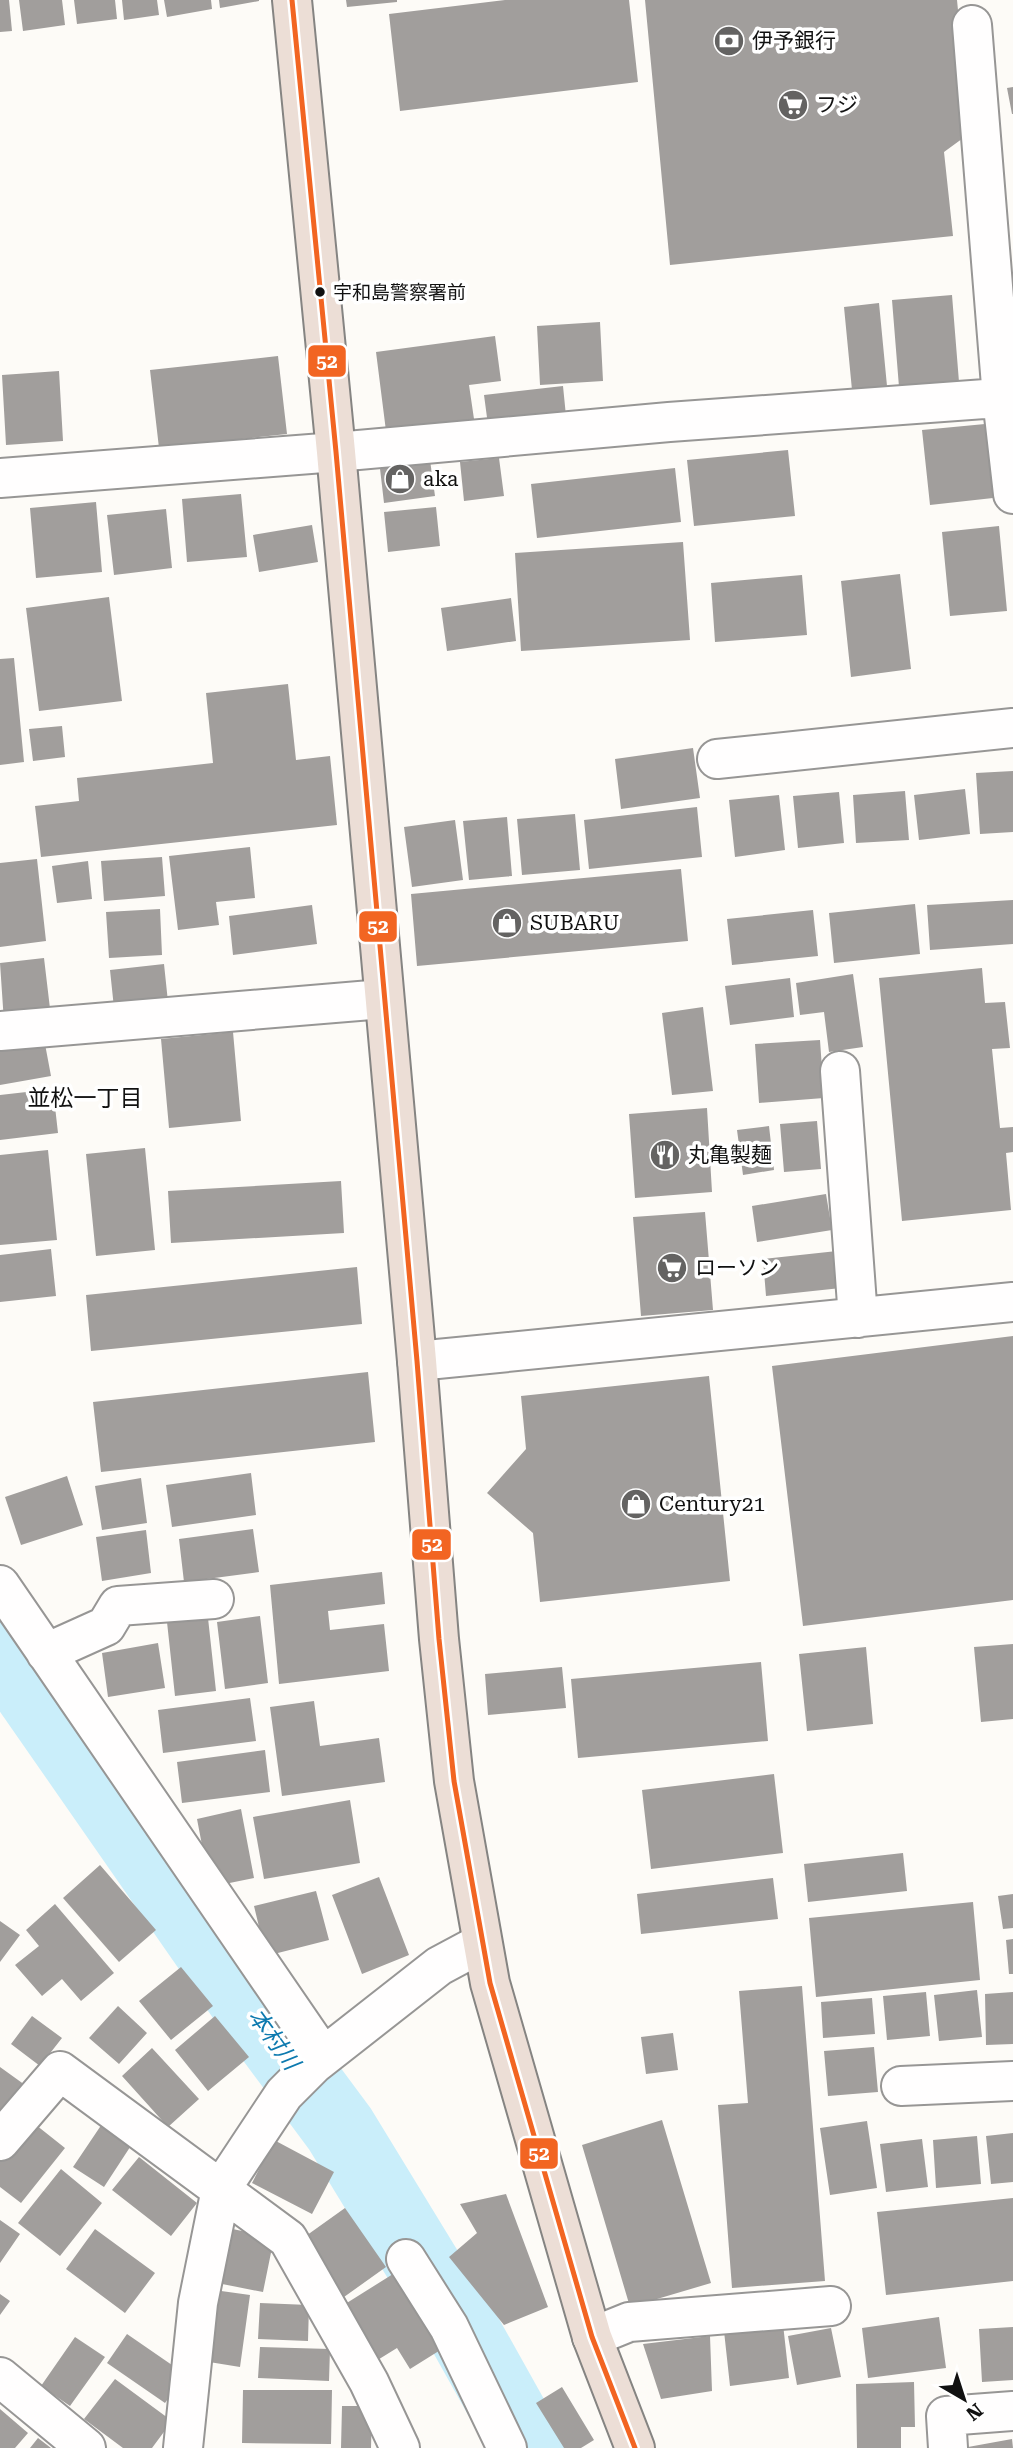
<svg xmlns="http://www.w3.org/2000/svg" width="1013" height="2448" viewBox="0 0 1013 2448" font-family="'Roboto Serif','Noto Sans JP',serif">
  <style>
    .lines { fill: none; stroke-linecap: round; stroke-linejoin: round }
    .river { stroke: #caeefa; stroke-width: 74 }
    .building { fill: #a19e9c }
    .minor-casing { stroke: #979695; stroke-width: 42 }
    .highway-casing { stroke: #858482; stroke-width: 42 }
    .minor { stroke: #fffefe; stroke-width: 38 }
    .highway { stroke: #ecded6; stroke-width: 38 }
    .bus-1-casing { stroke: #fff; stroke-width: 10 }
    .bus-1 { stroke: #f26522; stroke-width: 5 }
    .bus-dot { fill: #111; stroke: #fff; stroke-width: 2.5 }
    .labels { text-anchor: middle; stroke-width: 7; stroke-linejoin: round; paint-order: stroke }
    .bus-label { font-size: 19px; fill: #111; stroke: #fff; text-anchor: start }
    .poi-label { font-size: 21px; fill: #111; stroke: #fff; text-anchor: start }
    .neighbourhood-label { font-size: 23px; fill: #111; stroke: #fff }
    .water-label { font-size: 23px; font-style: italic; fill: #0d7aaf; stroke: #fff }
    .line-badge { stroke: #fff; stroke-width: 2.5 }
    .badge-label { font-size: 19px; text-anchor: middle; font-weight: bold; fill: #fff }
  </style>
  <rect width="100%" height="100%" fill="#fdfbf7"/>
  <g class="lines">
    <path class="river" d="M0 1643 30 1690 265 2028 340 2129 464 2332 529 2448"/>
  </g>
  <path class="building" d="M0 0H9L12 31 0 32Z
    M19 0H62L65 25 23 31Z
    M74 0H115L117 19 77 24Z
    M122 0H157L159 15 124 20Z
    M164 0H211L212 9 167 17Z
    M219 0H259V1L220 8Z
    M346 0H397V2L347 7Z
    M505 0H629L638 82 400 111 389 14Z
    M645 0H957L970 133 944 152 953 236 670 265Z
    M1013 87V114H1012L1007 88Z
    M952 295 959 382 899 387 892 300Z
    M879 303 887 386 852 390 844 307Z
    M600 322 603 381 540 385 537 326Z
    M495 336 501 381 469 385 474 419 386 431 376 352Z
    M278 356 287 434 159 448 150 370Z
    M59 371 63 441 6 445 2 375Z
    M563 386 566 416 488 425 484 395Z
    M985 424 993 498 930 505 922 430Z
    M788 450 795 516 694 526 687 460Z
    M429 453 435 496 384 503 379 460Z
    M499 458 504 496 464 501 460 462Z
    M675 468 681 522 537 538 531 484Z
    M241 494 247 557 187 562 182 499Z
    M96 502 102 572 36 578 30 508Z
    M436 507 440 546 388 552 384 512Z
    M166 509 172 568 114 575 107 515Z
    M312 525 318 562 259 572 253 535Z
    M999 526 1007 611 950 616 942 532Z
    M683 542 690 640 521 651 515 553Z
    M900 574 911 669 851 677 841 581Z
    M802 575 807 635 715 642 711 583Z
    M109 597 122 701 39 711 26 608Z
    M511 598 516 641 447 651 441 608Z
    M14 658 24 762 0 765V659Z
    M288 684 296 760 330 756 337 825 41 857 35 806 79 801 77 778 213 763 206 693Z
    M62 726 65 757 33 761 29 729Z
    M693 748 700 798 621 809 615 759Z
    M1013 771V832L980 834 976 773Z
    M965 789 970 834 919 840 914 795Z
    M905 791 909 840 856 843 853 795Z
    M839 792 844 843 798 848 793 796Z
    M779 795 785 850 735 857 729 800Z
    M697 807 702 857 589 869 584 820Z
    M575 814 580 870 522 875 517 819Z
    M507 817 512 876 469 880 463 821Z
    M455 820 463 880 412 887 404 827Z
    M250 847 255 898 216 902 219 925 178 930 169 856Z
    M162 857 165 896 104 901 101 861Z
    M37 859 46 941 0 947V863Z
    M88 861 92 899 57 903 52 866Z
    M681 869 688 941 417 966 411 894Z
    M1013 900V944L930 950 927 905Z
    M915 904 920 954 834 963 829 913Z
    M312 905 317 944 233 955 229 916Z
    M160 909 162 955 109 958 106 912Z
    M813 910 818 956 732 965 727 919Z
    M44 958 51 1017 4 1022 0 963Z
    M164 964 168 1002 114 1008 110 970Z
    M982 968 985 1003 1005 1002 1010 1048 992 1049 1000 1128 1013 1127V1152L1006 1153 1011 1210 902 1221 879 978Z
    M853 974 863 1047 829 1052 824 1012 800 1015 796 983Z
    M790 978 794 1017 730 1025 725 986Z
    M703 1007 713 1091 672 1095 662 1013Z
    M233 1032 241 1121 169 1128 161 1039Z
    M820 1040 824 1098 759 1103 755 1044Z
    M45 1044 51 1076 0 1085V1051Z
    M53 1089 58 1133 0 1140V1095Z
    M707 1108 712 1192 635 1198 629 1114Z
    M817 1121 821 1169 784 1172 780 1124Z
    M769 1126 774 1170 743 1175 737 1130Z
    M145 1148 155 1250 96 1256 86 1154Z
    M48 1150 57 1240 0 1245V1155Z
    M341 1181 344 1233 171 1243 168 1191Z
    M826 1194 832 1230 757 1242 752 1206Z
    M705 1212 713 1310 641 1316 633 1217Z
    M51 1249 56 1296 0 1302V1255Z
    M837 1251 841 1288 766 1296 763 1259Z
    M357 1267 362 1324 91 1351 86 1295Z
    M1013 1336V1600L803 1626 772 1366Z
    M368 1372 375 1442 101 1472 93 1402Z
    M709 1376 730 1581 540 1602 533 1533 487 1493 526 1449 521 1396Z
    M251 1473 256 1515 172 1527 166 1485Z
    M67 1476 83 1525 21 1545 5 1497Z
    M141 1478 147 1523 102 1530 95 1486Z
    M253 1529 259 1572 184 1582 179 1539Z
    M146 1530 151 1573 102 1581 96 1537Z
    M382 1572 385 1604 328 1611 330 1630 384 1624 389 1671 279 1684 270 1585Z
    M260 1616 268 1683 225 1689 217 1622Z
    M208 1618 216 1691 175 1696 167 1622Z
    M158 1643 165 1688 108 1697 102 1653Z
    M1013 1644V1719L981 1722 974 1647Z
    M866 1647 873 1724 807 1731 799 1654Z
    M761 1662 768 1741 578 1758 571 1679Z
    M562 1667 566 1708 488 1715 485 1674Z
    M250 1698 256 1741 163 1753 158 1710Z
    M314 1701 320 1746 379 1738 385 1782 282 1796 270 1707Z
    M265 1750 270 1792 182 1803 177 1762Z
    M774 1774 783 1853 651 1869 642 1790Z
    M350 1800 360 1863 264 1879 253 1817Z
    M241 1809 254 1878 210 1887 197 1819Z
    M903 1853 907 1891 808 1902 804 1864Z
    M100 1865 156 1930 119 1962 63 1898Z
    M379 1877 409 1955 362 1974 332 1895Z
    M773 1878 778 1919 641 1934 637 1894Z
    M316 1891 329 1940 266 1956 254 1906Z
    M1013 1894V1928L1003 1929 998 1896Z
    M973 1902 980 1980 816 1997 809 1918Z
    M55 1904 114 1973 81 2001 62 1979 42 1996 15 1965 39 1946 26 1930Z
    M0 1921 20 1935 0 1962Z
    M1013 1939V1974H1009L1006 1940Z
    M181 1967 213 2006 171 2040 139 2001Z
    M802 1986 825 2281 732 2288 718 2105 748 2103 739 1991Z
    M977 1990 982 2037 939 2041 934 1995Z
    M926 1992 930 2036 887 2040 883 1996Z
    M1013 1992V2044L986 2045 985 1994Z
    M872 1998 875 2034 823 2038 821 2002Z
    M118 2006 147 2033 119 2064 89 2038Z
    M32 2016 62 2038 40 2066 11 2044Z
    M215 2016 249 2057 208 2091 175 2050Z
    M673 2033 678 2070 646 2074 641 2037Z
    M874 2047 878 2092 828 2096 824 2051Z
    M152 2048 199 2099 168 2127 122 2076Z
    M0 2067 25 2085 0 2120Z
    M662 2120 711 2283 630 2307 582 2145Z
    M31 2121 65 2148 21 2203 0 2187V2161Z
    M104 2121 134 2141 104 2187 73 2167Z
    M867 2121 877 2188 830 2195 820 2128Z
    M1013 2133V2182L991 2184 986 2136Z
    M977 2136 981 2184 936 2188 933 2140Z
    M922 2139 928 2187 886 2192 880 2144Z
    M274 2140 334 2172 312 2214 252 2183Z
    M139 2157 197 2203 171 2236 112 2190Z
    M61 2169 102 2203 60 2256 18 2223Z
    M506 2194 548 2307 504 2325 449 2257 477 2233 460 2204Z
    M1013 2198V2281L886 2295 877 2212Z
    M345 2208 386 2267 344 2297 303 2238Z
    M0 2220 20 2234 0 2263Z
    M228 2228 274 2238 263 2292 217 2283Z
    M95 2229 155 2273 125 2313 66 2269Z
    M393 2274 442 2349 410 2369 397 2348 376 2361 342 2306Z
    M214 2290 250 2295 240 2367 203 2361Z
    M0 2294 10 2301 0 2315Z
    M260 2303 309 2305 308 2341 258 2339Z
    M939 2317 946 2368 868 2378 862 2328Z
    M783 2324 789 2378 730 2386 724 2331Z
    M1013 2327V2380L982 2382 979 2329Z
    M831 2328 841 2377 797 2385 788 2336Z
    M127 2334 185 2374 165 2403 107 2363Z
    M710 2336 712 2391 661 2399 643 2344Z
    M75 2337 105 2357 70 2406 41 2386Z
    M260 2347 330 2349 329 2381 258 2378Z
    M115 2379 172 2421 152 2448H123L84 2419Z
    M914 2382 915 2427H901V2448H857L856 2384Z
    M562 2387 594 2440 581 2448H564L536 2403Z
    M243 2390H332L331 2444 242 2443Z
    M342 2406H372L371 2448H341Z
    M0 2409 28 2433 15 2448H0Z
    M38 2438 51 2448H30Z
    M1012 2439 1013 2448H968V2447Z"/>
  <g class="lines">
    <g class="minor-casing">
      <path id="minor" d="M972 25 1002 398 1013 494
        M0 478 336 452 669 422 1013 397
        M717 759 1013 728
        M0 1031 383 999
        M840 1071 858 1318
        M417 1361 1013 1302
        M0 1585 323 2056
        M46 1653 106 1626 118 1606 214 1599
        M901 2086 1013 2081
        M0 2141 60 2071 288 2239 369 2382 400 2448
        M406 2259 449 2327 507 2448
        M592 2337 629 2322 831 2306
        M0 2377 86 2448
        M183 2448 198 2303 221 2189 284 2094 314 2064 439 1966 482 1943
        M948 2448 946 2416 1013 2411"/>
    </g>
    <g class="highway-casing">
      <path id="highway" d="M292 0 336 452 417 1361 439 1639 454 1781 490 1983 592 2337 635 2448"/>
    </g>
    <use href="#minor" class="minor"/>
    <use href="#highway" class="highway"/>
    <g class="bus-1-casing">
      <path id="bus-1" d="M292 0 336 452 417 1361 439 1639 454 1781 490 1983 592 2337 635 2448"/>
    </g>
    <use href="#bus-1" class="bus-1"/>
  </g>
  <defs>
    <g id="bank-disc" transform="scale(1.575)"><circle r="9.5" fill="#646362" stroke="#fff"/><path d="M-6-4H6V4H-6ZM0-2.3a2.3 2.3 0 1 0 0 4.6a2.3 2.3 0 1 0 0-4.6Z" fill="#fff"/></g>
    <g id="supermarket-disc" transform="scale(1.575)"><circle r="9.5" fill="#646362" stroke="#fff"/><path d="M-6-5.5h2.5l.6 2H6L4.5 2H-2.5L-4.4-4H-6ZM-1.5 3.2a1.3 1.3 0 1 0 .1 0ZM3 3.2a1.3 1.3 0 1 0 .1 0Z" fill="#fff"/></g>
    <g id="shop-disc" transform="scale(1.575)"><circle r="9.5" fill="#646362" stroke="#fff"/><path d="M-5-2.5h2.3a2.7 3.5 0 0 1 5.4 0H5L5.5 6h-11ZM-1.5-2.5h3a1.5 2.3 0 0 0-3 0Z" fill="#fff"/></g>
    <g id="restaurant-disc" transform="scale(1.575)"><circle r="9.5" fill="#646362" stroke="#fff"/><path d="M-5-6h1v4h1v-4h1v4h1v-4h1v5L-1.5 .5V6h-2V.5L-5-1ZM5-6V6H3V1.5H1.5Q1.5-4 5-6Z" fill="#fff"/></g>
  </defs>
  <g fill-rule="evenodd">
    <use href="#bank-disc" x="729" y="41"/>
    <use href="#supermarket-disc" x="793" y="105"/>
    <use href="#shop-disc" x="400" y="479"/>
    <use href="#shop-disc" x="507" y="923"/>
    <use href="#restaurant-disc" x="665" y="1155"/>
    <use href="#supermarket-disc" x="672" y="1268"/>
    <use href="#shop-disc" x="636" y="1504"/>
  </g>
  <circle class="bus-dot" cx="320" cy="292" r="6"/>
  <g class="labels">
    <g class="bus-label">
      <text x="333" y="299">宇和島警察署前</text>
    </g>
    <g class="poi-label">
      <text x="752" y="48">伊予銀行</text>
      <text x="816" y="112">フジ</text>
      <text x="423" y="486">aka</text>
      <text x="530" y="930">SUBARU</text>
      <text x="688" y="1162">丸亀製麺</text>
      <text x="695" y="1275">ローソン</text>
      <text x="659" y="1511">Century21</text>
    </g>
    <g class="neighbourhood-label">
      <text x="85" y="1106">並松一丁目</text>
    </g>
    <g class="water-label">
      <text transform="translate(274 2039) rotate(54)" y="8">本村川</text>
    </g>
  </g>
  <g class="line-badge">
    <rect x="307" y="344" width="40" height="34" rx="7" fill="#f26522"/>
    <rect x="358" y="910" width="40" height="33" rx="7" fill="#f26522"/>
    <rect x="411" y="1528" width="41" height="33" rx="7" fill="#f26522"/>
    <rect x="519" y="2137" width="40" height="33" rx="7" fill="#f26522"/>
  </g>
  <g class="badge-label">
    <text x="327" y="368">52</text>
    <text x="378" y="933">52</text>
    <text x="432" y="1551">52</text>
    <text x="539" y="2160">52</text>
  </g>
  <g transform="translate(964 2399) rotate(141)" stroke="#ffffff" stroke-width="5" paint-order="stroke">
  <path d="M0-5L12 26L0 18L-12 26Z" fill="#111111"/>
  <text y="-10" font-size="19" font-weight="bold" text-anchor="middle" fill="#111111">N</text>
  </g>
</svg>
